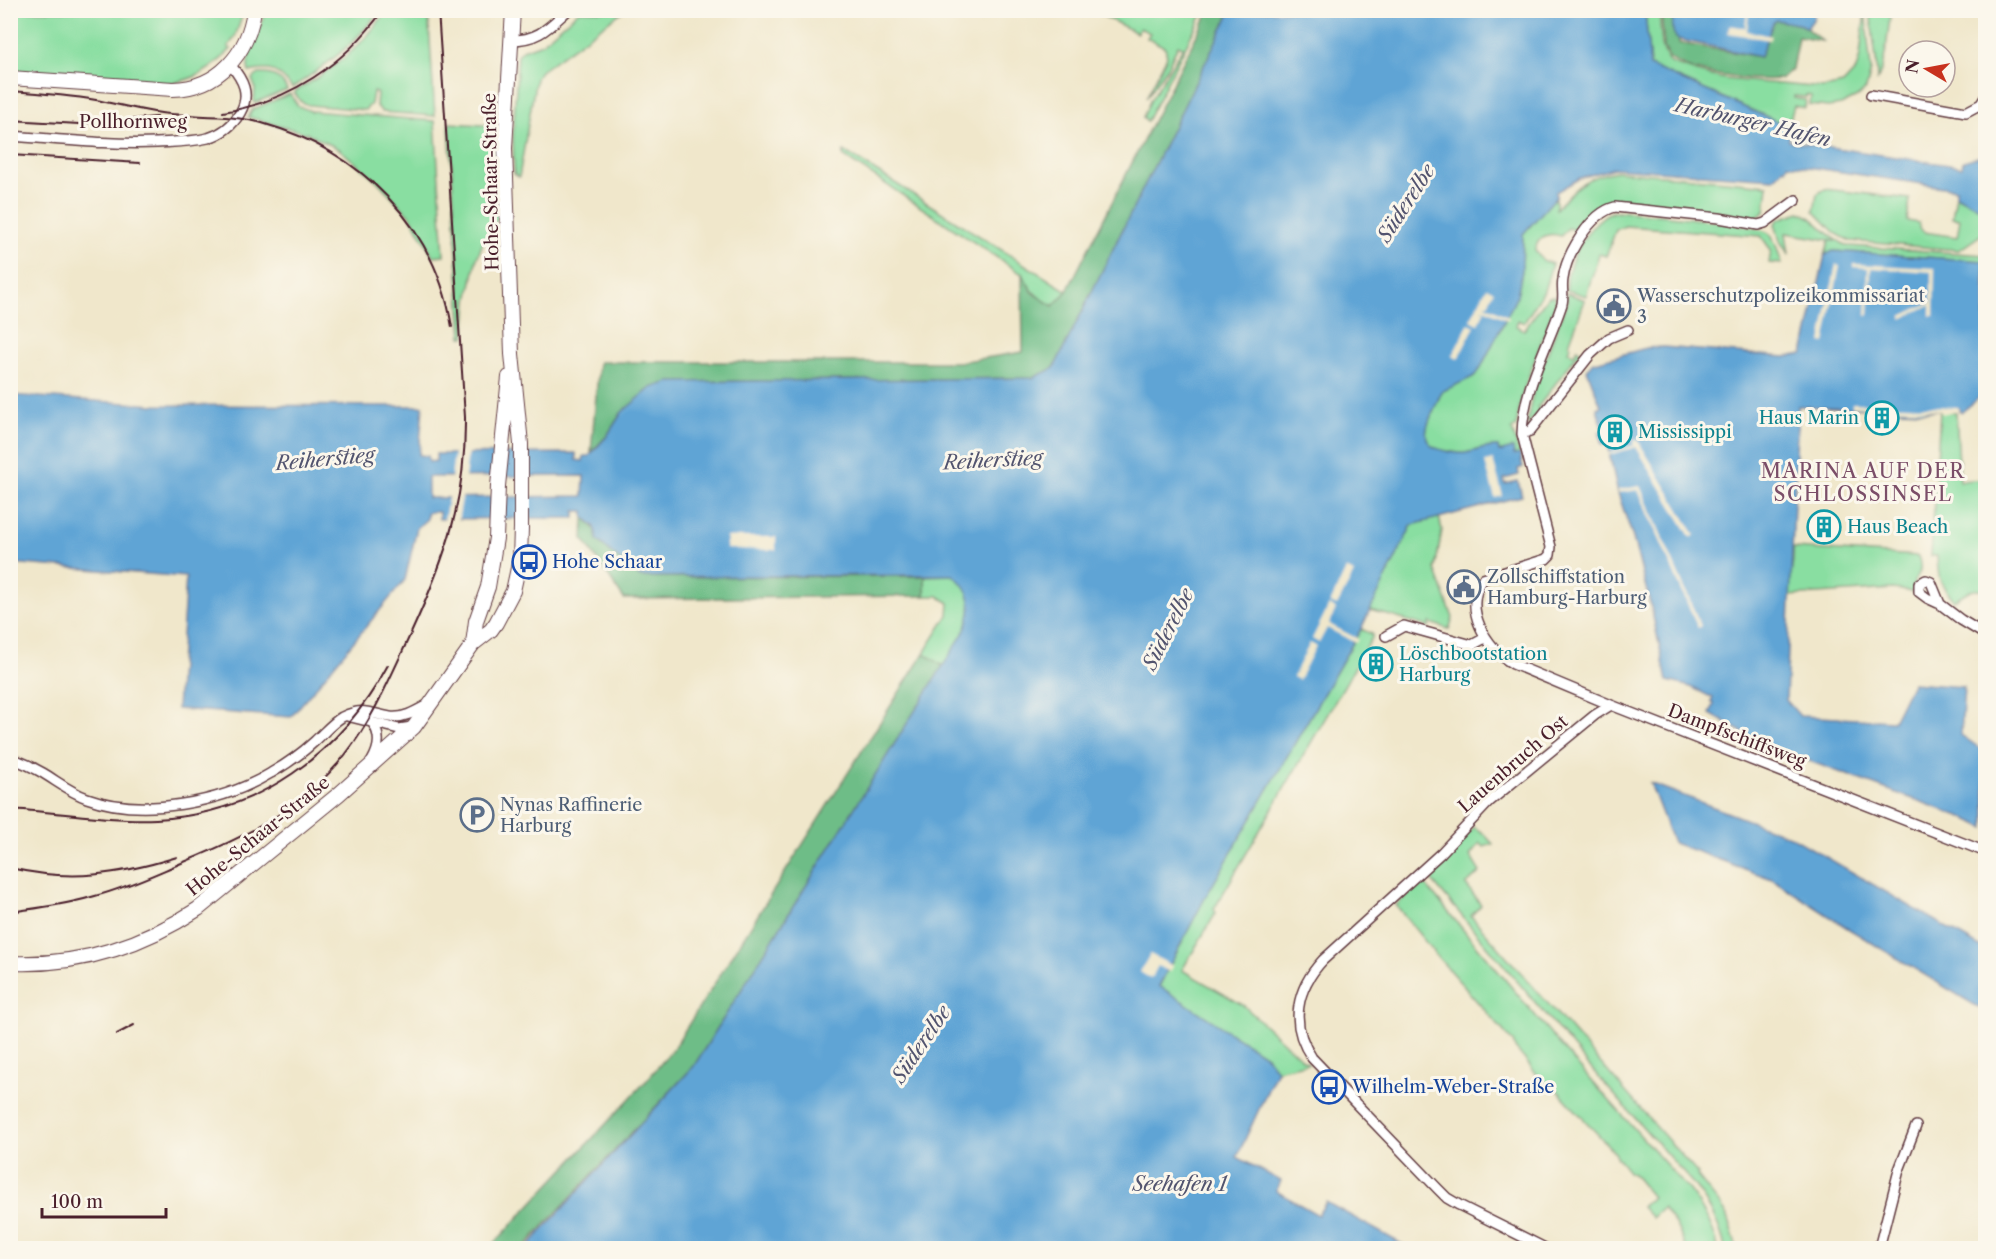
<svg xmlns="http://www.w3.org/2000/svg" width="1996" height="1259" viewBox="0 0 1996 1259" font-family="'Libre Caslon Text',serif">
  <style>
    .green { fill: #89dea1; stroke: #6a7e66; stroke-width: 1.5 }
    .forest { fill: #6ebd87; stroke: #5c6e59; stroke-width: 1.5 }
    .water { fill: #5fa4d5; stroke: #546280; stroke-width: 1.5; fill-rule: evenodd }
    .pier { fill: #f0e7cb }
    .lines { fill: none; stroke-linecap: round; stroke-linejoin: round }
    .street-casing { stroke: #633d43; stroke-width: 12 }
    .secondary-casing { stroke: #633d43; stroke-width: 16 }
    .street { stroke: #fff; stroke-width: 9 }
    .secondary { stroke: #fff; stroke-width: 14 }
    .rail { stroke: #4a1f2b; stroke-width: 2 }
    .labels { text-anchor: middle; stroke-width: 6; stroke-linejoin: round; paint-order: stroke }
    .street-label { font-size: 18px; fill: #4a1f2b; stroke: #fbf7ec }
    .service-label { font-size: 18px; fill: #4e5e75; stroke: #fbf7ec; text-anchor: start }
    .culture-label { font-size: 18px; fill: #0d838f; stroke: #fbf7ec; text-anchor: start }
    .transit-label { font-size: 18px; fill: #164399; stroke: #fbf7ec; text-anchor: start }
    .water-label { font-size: 20px; font-style: italic; fill: #52546f; stroke: #fbf7ec }
    .neighbourhood-label { font-size: 20px; letter-spacing: 1.5px; fill: #7b4e68; stroke: #fbf7ec }
  </style>
  <rect width="100%" height="100%" fill="#fbf7ec"/>
  <filter id="ink" filterUnits="userSpaceOnUse"><feTurbulence type="fractalNoise" baseFrequency=".0167" numOctaves="2"/><feDisplacementMap in="SourceGraphic" scale="12" xChannelSelector="R" yChannelSelector="G"/><feConvolveMatrix kernelMatrix="1 2 1 2 8 2 1 2 1" color-interpolation-filters="sRGB"/></filter>
  <filter id="wash" filterUnits="userSpaceOnUse"><feTurbulence type="fractalNoise" baseFrequency=".008" numOctaves="4" result="noise"/><feDisplacementMap in="SourceGraphic" scale="24" xChannelSelector="R" yChannelSelector="G"/><feGaussianBlur stdDeviation="1.35" result="paint"/><feColorMatrix in="noise" values="0 0 0 0 0 0 0 0 0 0 0 0 0 0 0 0 0 1.4 0 .05"/><feComposite in="paint" operator="in"/></filter>
  <g filter="url(#wash)">
    <rect width="100%" height="100%" fill="#f0e7cb"/>
    <path class="green" d="M1645 10 1659 12 1662 46 1668 61 1673 64 1700 73 1725 79 1824 88 1843 84 1856 70 1860 56 1865 11 1871 70 1866 89 1857 97 1841 105 1828 107 1810 105 1811 96 1806 95V97L1794 96V98L1806 100 1805 108 1794 106 1788 126 1650 66Z
      M10 11H244L235 37 228 47 231 49C212 70 194 81 165 84L11 71Z
      M265 11V10L379 11C356 44 325 66 292 88 278 70 271 67 249 72 243 56 262 29 265 11Z
      M386 11H428L435 116 382 112 376 105 377 93 373 92 371 104 365 110 309 105 301 102 294 92C330 71 363 47 386 11Z
      M579 11H623L541 71 536 78 519 177 514 174 513 137 518 55 523 50 542 43Z
      M1093 11H1204L1147 121 1143 117 1150 101 1183 47 1178 45 1167 68 1146 98 1167 56 1165 47 1147 38 1150 33 1140 28 1137 33Z
      M1870 11H1891C1887 34 1887 60 1877 81L1876 60Z
      M259 74C272 73 282 78 287 90L254 103 255 87 252 79Z
      M290 94 298 106 311 111 435 121 444 255 433 256 411 217 377 181 339 149 309 134 248 117 253 109Z
      M449 123 500 126 501 213 484 240 476 261 468 301 465 337H462Z
      M844 151 1067 291 1053 306C1037 299 1030 288 1022 274L843 156Z
      M1617 171 1768 185 1765 212 1755 218 1726 213 1614 202 1601 206 1575 230 1568 228 1561 236C1548 232 1538 236 1535 250L1542 260 1552 264 1544 291 1524 323 1518 320 1516 326 1524 330 1548 297 1554 296 1556 301 1522 395 1516 427 1512 430 1520 454 1514 456 1499 452 1498 447C1482 446 1479 451 1465 453 1457 454 1449 451 1442 450 1412 443 1433 414 1440 396L1443 391 1473 377 1479 371 1517 296 1522 271 1523 234 1556 197V209C1578 185 1584 177 1617 171Z
      M1825 189 1910 199 1907 221 1919 223V228L1924 232 1957 237 1960 219 1952 218 1956 195 1985 211V232L1959 250 1850 241 1835 233 1814 211 1817 194Z
      M1617 211C1640 213 1759 223 1770 234 1776 241 1779 255 1782 264L1769 263 1771 250 1761 236 1625 226 1616 230 1606 256 1599 254 1586 296 1567 290C1564 267 1585 230 1604 216 1607 213 1613 212 1617 211Z
      M1800 212C1818 218 1829 240 1849 246L1985 255V261L1834 251 1825 255 1829 241H1836L1786 233 1789 255 1780 241 1775 224 1779 219Z
      M1567 293 1585 300 1569 344 1571 346 1568 351 1573 355 1577 349 1583 354 1582 358 1577 355 1538 407 1540 410 1526 426 1533 392 1567 301Z
      M1940 411 1956 412 1960 481 1985 479V590H1970L1954 600C1939 582 1938 580 1937 556H1931Z
      M1439 517 1442 530 1435 569 1453 618 1449 629 1430 623 1429 627 1370 610 1412 525Z
      M1793 548 1918 556C1922 566 1921 573 1914 581V592L1893 589 1789 596C1789 585 1795 556 1793 548Z
      M953 575C990 604 962 637 943 666L924 653 948 615 949 603 938 596H925V576Z
      M1361 629 1372 634V638L1214 909 1216 913 1182 970 1243 1005 1303 1060 1309 1063 1277 1070 1266 1056 1159 987 1205 898Z
      M1474 827 1484 834 1493 844 1484 847 1480 843 1470 856 1480 872 1466 885 1481 905 1471 916 1698 1174 1697 1176 1725 1211 1737 1248H1725C1720 1224 1709 1205 1695 1186L1589 1066 1428 876Z
      M1423 882 1567 1053 1688 1189C1702 1207 1714 1226 1718 1248H1686L1676 1225 1663 1208 1652 1218 1642 1207 1652 1197 1633 1174 1628 1172 1622 1163 1616 1157V1154L1556 1089 1551 1091 1515 1048 1513 1042 1435 954 1396 905Z"/>
    <path class="forest" d="M1209 11H1231L1054 368 1033 378 669 382 622 412 607 436 591 452 599 362H959L1023 352 1022 274 1034 294 1053 306 1067 291Z
      M1661 11H1678L1679 43 1760 57 1773 23 1776 20 1802 25 1822 41 1798 37 1792 69 1781 79C1752 81 1692 75 1669 58L1664 47Z
      M584 517 640 577 925 576V596L624 599 583 539Z
      M924 653 943 666 694 1066 523 1248H490L647 1080 673 1049Z"/>
    <path class="water" d="M1231 11H1645L1650 66 1790 127 1789 141 1962 167 1963 161 1985 155V211L1956 195V189L1788 164 1786 169 1784 168 1774 179 1614 168 1580 178 1556 192V197L1523 234 1522 271 1517 296 1479 371 1473 377 1443 391 1440 395C1433 414 1412 443 1442 450 1450 452 1457 454 1465 453 1479 451 1483 446 1498 447L1499 452 1513 448 1514 455 1520 454 1523 467 1518 469 1519 475 1504 479 1505 484 1518 481 1522 496 1412 525 1361 629 1205 898 1159 986 1266 1056 1277 1070 1237 1157 1281 1181 1276 1191 1318 1215 1326 1202 1409 1248H526L694 1066 964 632C974 609 974 592 953 575L640 577 597 540 595 527 584 517V511H575V518L439 519V512H430L427 514V519L417 528 405 580 291 717 177 709 186 577 11 563 10 395 155 405 423 406 419 455 428 456 429 462 436 461V454L576 453V460L583 461 584 456H589L607 436 622 412 651 388 669 382 1033 378 1054 368ZM584 476 583 496 428 498V477Z
      M1672 11H1815L1813 20 1807 28 1802 25 1776 20 1773 23 1760 57 1677 39 1673 32Z
      M1833 251 1985 261V393L1962 412 1959 411V408L1927 411 1798 406 1786 700 1800 716 1893 721 1912 683 1964 687 1961 735 1985 752V828L1965 818 1779 750 1752 738 1710 714 1714 704 1711 702 1713 698 1691 687 1667 681 1651 607 1633 538 1618 493 1607 444 1602 445 1599 432 1603 431 1597 408 1601 406 1587 370 1592 363 1646 348 1663 347 1785 357 1803 354 1825 255Z
      M1650 783 1792 837 1985 950V1008L1981 1009 1849 929 1772 879 1673 843Z"/>
    <path class="pier" d="M1747 11H1749L1747 31 1772 36 1770 40 1728 33 1730 25 1745 28Z
      M1836 264 1840 265 1825 343 1821 342Z
      M1854 264 1935 268 1934 316H1930V305L1902 319 1901 316 1931 302V272L1871 268 1869 315 1866 316 1868 268 1854 267Z
      M1487 287 1494 291 1488 305 1484 304 1509 317 1508 320 1482 308V309L1485 311 1478 324 1470 320Z
      M1469 323 1475 326 1458 359 1452 356Z
      M1852 403 1957 407 1959 410 1942 414 1940 411 1935 410 1852 407Z
      M1637 439 1695 535 1691 538 1636 447 1606 456V454L1634 445 1633 442Z
      M454 452 468 453 465 479H451Z
      M1493 460 1503 496 1495 498 1485 462Z
      M1640 486 1701 626 1698 628 1638 490 1618 493V490Z
      M449 493H463L458 522 444 520Z
      M727 537H776V550L726 549Z
      M1346 569 1354 573 1337 606 1330 603Z
      M1329 605 1336 609 1329 624 1358 639 1356 643 1327 628 1319 643 1312 639Z
      M1310 643 1316 646 1299 680 1293 677Z
      M1150 954 1173 966 1170 972 1158 966 1151 979 1140 972Z"/>
  </g>
  <g filter="url(#ink)">
    <g class="lines">
      <g class="street-casing">
        <path id="street" d="M511 40C539 40 548 28 568 10
          M1871 95 1966 112 1981 104 1986 96
          M10 136C59 139 108 145 157 143 174 142 191 142 208 138 221 134 233 125 240 113 251 94 243 80 230 64
          M1796 200 1765 223 1758 225 1719 218 1615 207C1590 213 1566 255 1563 279 1561 288 1565 298 1561 307 1547 348 1523 389 1522 434L1551 547 1550 555 1546 559 1483 579C1462 608 1486 648 1513 664L1611 705 1986 852
          M1522 434 1530 431 1590 355 1609 338 1628 330
          M1940 604 1931 582 1926 580 1919 584V592L1927 598 1940 604 1961 620 1986 635
          M1386 636 1404 626 1472 645 1485 638
          M347 716 399 729 412 727
          M372 722C381 735 380 747 372 761
          M10 758C22 762 33 767 43 773 58 782 70 792 87 798 142 818 222 803 271 773 287 764 302 753 315 741 324 733 332 723 342 717 364 706 370 714 390 717 404 719 418 710 429 704
          M1545 1248 1459 1205 1447 1198 1438 1189 1312 1058C1289 1024 1296 989 1323 960L1441 853 1490 801 1595 715 1611 705
          M1879 1248 1899 1170 1916 1126"/>
      </g>
      <g class="secondary-casing">
        <path id="secondary" d="M10 78 173 89C218 88 248 54 254 10
          M473 644 476 621 488 587 496 538 498 486 509 377
          M10 963C78 966 142 946 198 909L339 794 414 727 473 644 491 630 496 623 513 591 520 559 521 528V444L512 354 505 148 513 10"/>
      </g>
      <use href="#street" class="street"/>
      <use href="#secondary" class="secondary"/>
      <path class="rail" d="M10 91C39 93 68 95 96 100 116 104 135 109 154 112 190 118 227 113 262 123 361 151 435 225 452 327
        M223 112C289 102 345 64 383 10
        M10 120 79 124 157 117
        M10 155 140 163
        M10 809C57 812 110 821 156 819 259 814 340 754 388 665
        M10 868C71 882 118 875 177 857
        M10 912C39 908 68 904 95 896 126 888 155 874 184 862 247 836 302 809 345 755 374 718 392 673 412 631 446 557 466 500 465 417L438 10
        M117 1034 134 1025"/>
    </g>
  </g>
  <defs>
    <g id="civic-ring" transform="scale(1.725)"><circle r="9.5" fill="#fbf7ec" stroke="#5c6f8a" stroke-width="1.5"/><path d="M-.6-6.5H3V-4.5H.6V-3L4-1V1h2V6H-6V1h2V-1L-.6-3ZM-1.2 2.5V6h2.4V2.5Z" fill="#5c6f8a"/></g>
    <g id="building-ring" transform="scale(1.725)"><circle r="9.5" fill="#fbf7ec" stroke="#0f9aa8" stroke-width="1.5"/><path d="M-4-6H4V6H1V3H-1V6H-4ZM-2.5-4.3h1.7v1.8h-1.7ZM.8-4.3h1.7v1.8H.8ZM-2.5-1h1.7V.8h-1.7ZM.8-1h1.7V.8H.8Z" fill="#0f9aa8"/></g>
    <g id="bus-ring" transform="scale(1.725)"><circle r="9.5" fill="#fbf7ec" stroke="#1a4fb4" stroke-width="1.5"/><path d="M-5-6H5V4H4V6H2V4H-2V6H-4V4H-5ZM-3.5-4V0h7V-4ZM-3.5 1.2v1.5H-2V1.2ZM2 1.2v1.5H3.5V1.2Z" fill="#1a4fb4"/></g>
    <g id="parking-ring" transform="scale(1.725)"><circle r="9.5" fill="#fbf7ec" stroke="#5c6f8a" stroke-width="1.5"/><path d="M-3.5-5.5H1a3.5 3.5 0 0 1 0 7H-1V5.5H-3.5ZM-1-3.4V-.6H.8a1.4 1.4 0 0 0 0-2.8Z" fill="#5c6f8a"/></g>
  </defs>
  <g fill-rule="evenodd">
    <use href="#civic-ring" x="1614" y="306"/>
    <use href="#building-ring" x="1882" y="418"/>
    <use href="#building-ring" x="1615" y="432"/>
    <use href="#building-ring" x="1824" y="527"/>
    <use href="#bus-ring" x="529" y="562"/>
    <use href="#civic-ring" x="1464" y="587"/>
    <use href="#building-ring" x="1376" y="664"/>
    <use href="#parking-ring" x="477" y="815"/>
    <use href="#bus-ring" x="1329" y="1087"/>
  </g>
  <g class="labels">
    <g class="street-label">
      <text x="133" y="128">Pollhornweg</text>
      <text transform="translate(491 182) rotate(-91)" y="6">Hohe-Schaar-Straße</text>
      <text transform="translate(1737 736) rotate(21)" y="6">Dampfschiffsweg</text>
      <text transform="translate(1513 764) rotate(-41)" y="6">Lauenbruch Ost</text>
      <text transform="translate(258 836) rotate(-39)" y="6">Hohe-Schaar-Straße</text>
    </g>
    <g class="service-label">
      <text x="1637" y="302">Wasserschutzpolizeikommissariat<tspan x="1637" dy="21">3</tspan></text>
      <text x="1487" y="583">Zollschiffstation<tspan x="1487" dy="21">Hamburg-Harburg</tspan></text>
      <text x="500" y="811">Nynas Raffinerie<tspan x="500" dy="21">Harburg</tspan></text>
    </g>
    <g class="culture-label">
      <text x="1859" y="424" text-anchor="end">Haus Marin</text>
      <text x="1638" y="438">Mississippi</text>
      <text x="1847" y="533">Haus Beach</text>
      <text x="1399" y="660">Löschbootstation<tspan x="1399" dy="21">Harburg</tspan></text>
    </g>
    <g class="transit-label">
      <text x="552" y="568">Hohe Schaar</text>
      <text x="1352" y="1093">Wilhelm-Weber-Straße</text>
    </g>
    <g class="water-label">
      <text transform="translate(1753 122) rotate(13)" y="7">Harburger Hafen</text>
      <text transform="translate(1406 203) rotate(-57)" y="7">Süderelbe</text>
      <text transform="translate(325 459) rotate(-5)" y="7">Reiherstieg</text>
      <text transform="translate(993 460) rotate(-3)" y="7">Reiherstieg</text>
      <text transform="translate(1168 629) rotate(-63)" y="7">Süderelbe</text>
      <text transform="translate(921 1044) rotate(-56)" y="7">Süderelbe</text>
      <text x="1180" y="1191">Seehafen 1</text>
    </g>
    <g class="neighbourhood-label">
      <text x="1863" y="478">MARINA AUF DER<tspan x="1863" dy="23">SCHLOSSINSEL</tspan></text>
    </g>
  </g>
  <rect width="1996" height="1259" fill="none" stroke="#fbf7ec" stroke-width="36"/>
  <g transform="translate(1927 69) rotate(280)"><circle r="28" fill="#fbf7ec" stroke="#b4a19f" stroke-width="1.5"/>
  <path d="M0-4.5L10 22L0 15L-10 22Z" fill="#c8321e"/>
  <text y="-9" font-size="16" font-weight="bold" text-anchor="middle" fill="#4a1f2b">N</text>
  </g>
  <path d="M42 1208v9h124v-9" fill="none" stroke="#4a1f2b" stroke-width="3"/>
  <text x="51" y="1208" font-size="18" fill="#4a1f2b" stroke="#fbf7ec" stroke-width="4.5" paint-order="stroke">100 m</text>
</svg>
